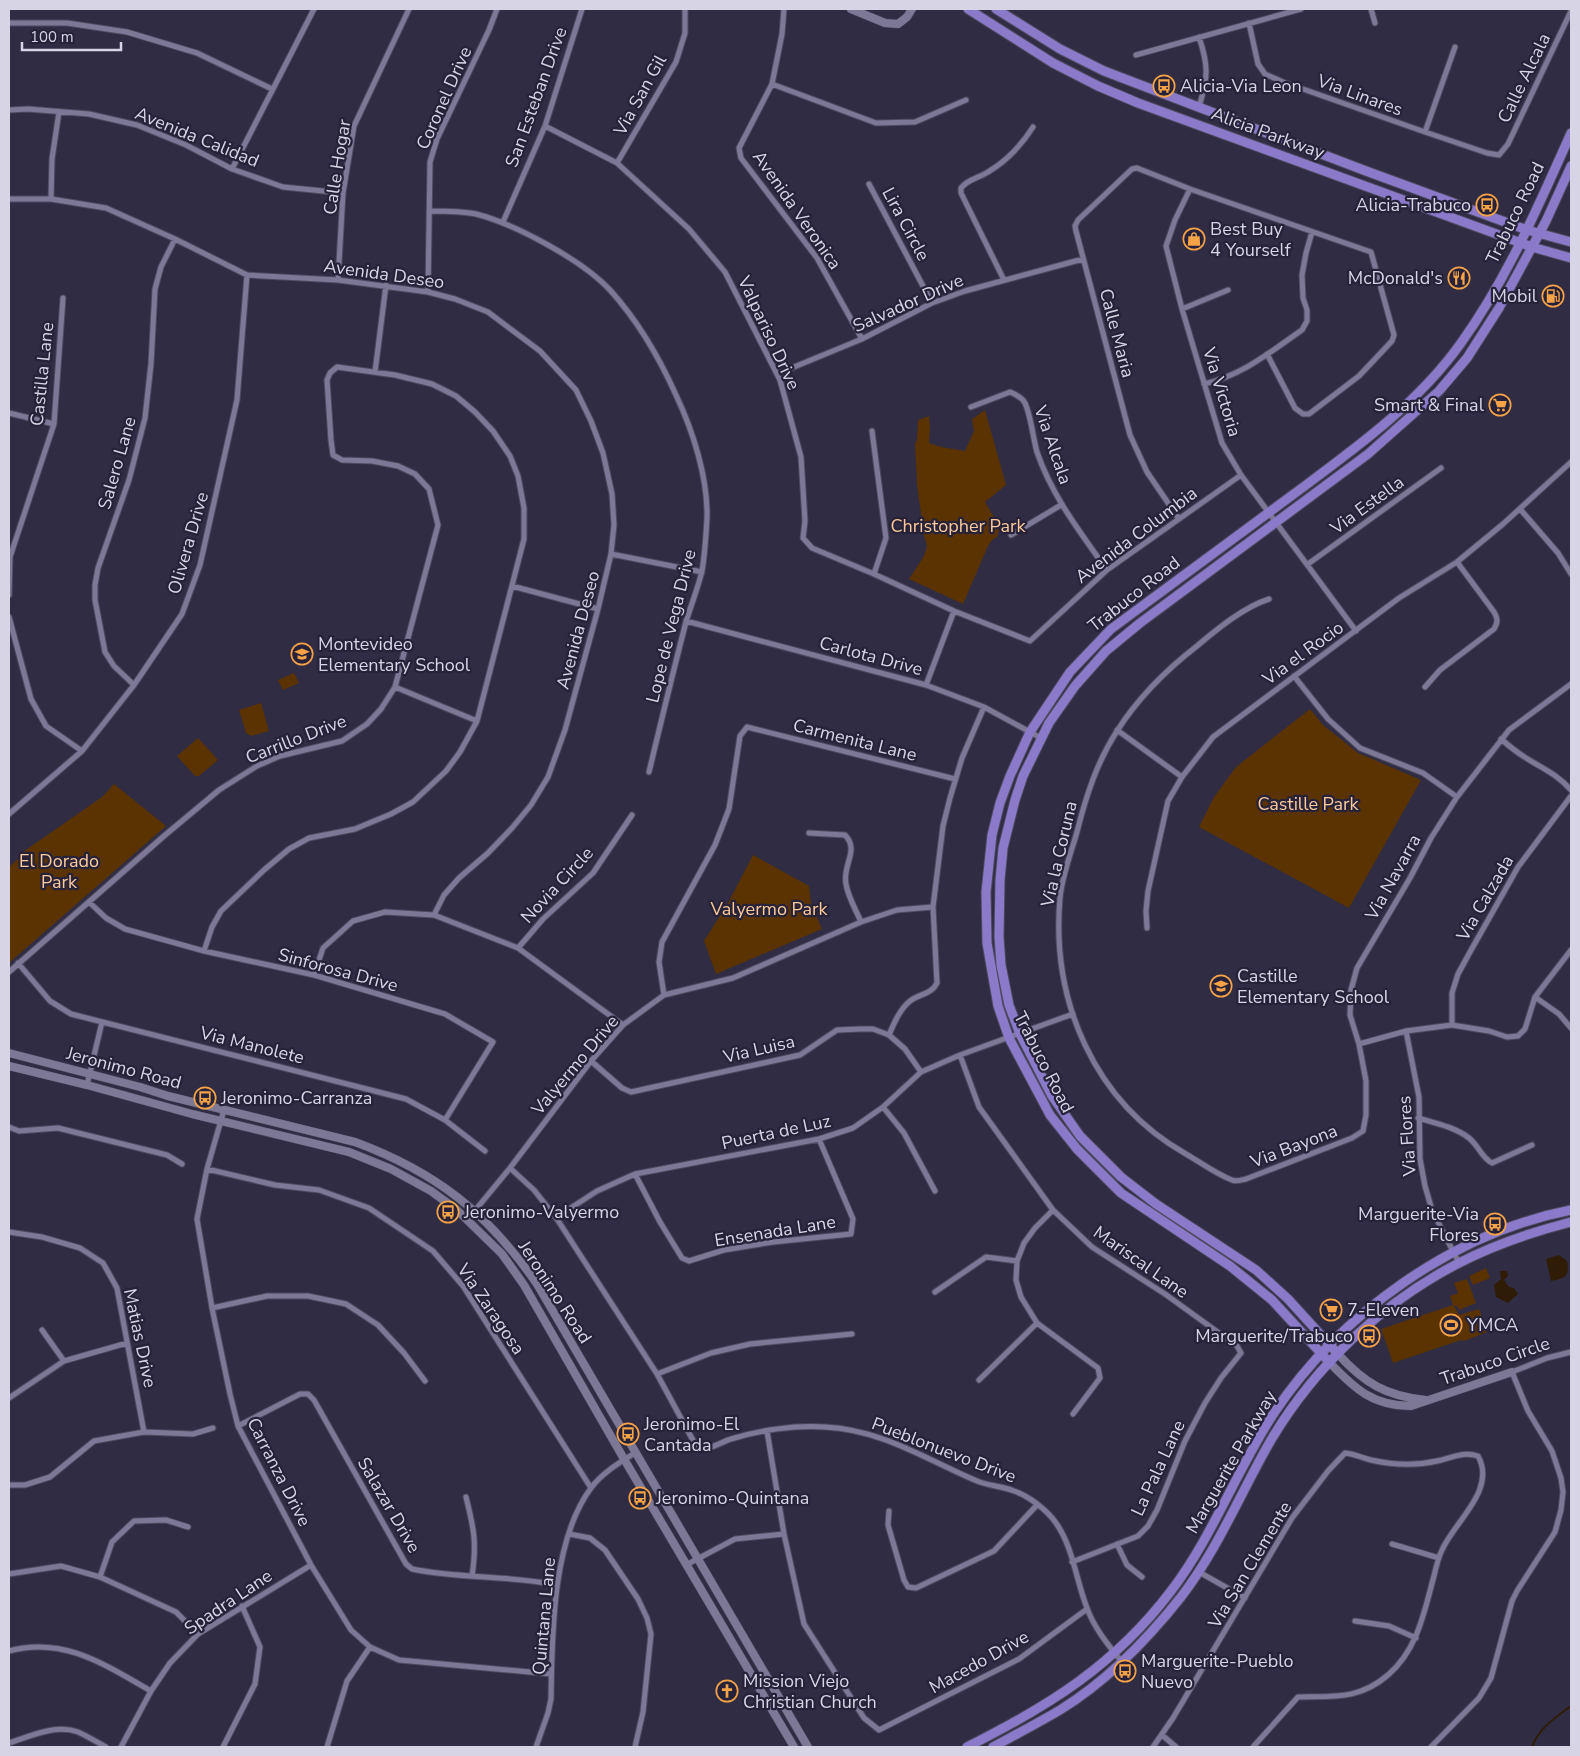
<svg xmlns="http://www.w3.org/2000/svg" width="1580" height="1756" viewBox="0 0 1580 1756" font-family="'Nunito Sans',sans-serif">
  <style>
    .green { fill: #5b3300 }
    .water { fill: #2f1c07 }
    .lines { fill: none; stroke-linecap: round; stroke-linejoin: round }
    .stream { stroke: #2f1c07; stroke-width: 2 }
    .street-casing { stroke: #4d495e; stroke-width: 7 }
    .secondary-casing { stroke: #4d495e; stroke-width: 9 }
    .primary-casing { stroke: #4d495e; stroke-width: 11 }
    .street { stroke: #7c7895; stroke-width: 5 }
    .secondary { stroke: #7c7895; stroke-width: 8 }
    .primary { stroke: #8a7ac9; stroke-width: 9 }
    .labels { text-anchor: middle; stroke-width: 4.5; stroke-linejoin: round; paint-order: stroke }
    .street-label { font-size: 18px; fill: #d7d5e5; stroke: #262239 }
    .poi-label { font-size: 18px; fill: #d7d5e5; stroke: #262239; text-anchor: start }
    .park-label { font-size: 18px; fill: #fcca99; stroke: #262239 }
  </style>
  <rect width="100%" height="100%" fill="#2f2c44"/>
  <path class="green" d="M985 410 1006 485 985 502 1000 527 997 537 992 540 988 546 963 604 909 579 924 556 927 546 924 535 917 485 915 444 917 439 918 420 929 416 930 427 929 443 941 447 965 451 974 431 972 419Z
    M294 673 299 683 283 690 278 680Z
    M261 703 269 731 251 736 246 733 239 710Z
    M1310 709 1323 725 1358 753 1421 780 1349 908 1199 827 1214 797 1236 767Z
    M198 738 218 760 199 776H195L177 756Z
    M114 784 166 826 9 963V867L17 860 20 854 102 797Z
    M753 855 809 886 811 904 822 929 716 974 704 941 728 903Z
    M1486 1268 1490 1278 1473 1285 1469 1276Z
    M1467 1279 1476 1303 1459 1310 1457 1306H1454L1459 1315 1479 1309 1487 1332 1464 1341 1461 1340 1393 1363 1381 1329 1453 1305 1450 1296 1458 1293 1454 1283Z"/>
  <path class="water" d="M1559 1255 1567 1261C1570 1277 1565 1278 1551 1281L1546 1259Z
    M1500 1271H1507L1508 1276 1504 1280 1509 1287 1514 1288 1518 1294 1508 1303 1496 1297 1494 1285 1501 1279Z"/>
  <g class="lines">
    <path class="stream" d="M1532 1747C1539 1728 1555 1718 1571 1706"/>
    <g class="street-casing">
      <path id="street" d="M784 9 782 34 772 84 739 148 741 158 817 258 862 339
        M1371 9 1375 23
        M9 23H67L127 32 197 53 272 89
        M1249 23 1258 64 1265 74 1283 82 1425 132 1487 153 1499 155 1508 144 1571 11
        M1136 55 1301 9
        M772 84 876 123 915 122 966 100
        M1199 107C1208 77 1209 67 1199 37
        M9 110 28 109 89 114 137 125 186 145 232 169 283 187 343 193
        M545 126 617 163 689 229 725 272 780 380 801 457 805 521 803 538 812 548 874 574 954 611 1030 641 1107 570 1241 475
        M1425 132 1455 47
        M617 163 676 62 685 33V9
        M232 169 314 9
        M869 184 932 303
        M1190 189 1175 220 1166 246 1182 309 1222 443 1241 475 1356 631
        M9 199H51L106 208 175 239 247 275 338 280 428 292 455 299 488 312 540 351 576 390 591 421 603 453 612 494 614 525 611 554 598 609 565 730 548 777 531 805 512 828 488 853 459 878 444 895 434 915
        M51 199 52 159 59 112
        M430 211C445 211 461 211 476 214 515 224 582 260 610 290 638 321 659 357 676 395 693 431 708 478 707 518 706 536 705 554 702 571 698 588 691 605 686 622 673 672 661 722 649 772
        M503 222 545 126 582 9
        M338 280 343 193 354 126 409 9
        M1004 280 961 193V188C968 179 979 178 988 172 1008 160 1021 146 1033 127
        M428 292 430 162 437 139 489 30 497 9
        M1182 309 1228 290
        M375 372 386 285
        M777 374 862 339 932 303 965 291 1083 259
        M1204 384C1243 375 1270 352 1302 330L1307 321V310L1303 298 1302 275 1306 253 1312 232
        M971 407 1010 392C1016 395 1022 397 1025 403 1031 416 1033 438 1037 452 1052 496 1080 532 1107 570
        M9 413 54 424
        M872 431 886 538 874 574
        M1520 509 1558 553 1571 574
        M1179 519 1147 472 1130 435 1076 231 1075 226 1078 220 1132 169 1137 168 1190 189 1371 252 1394 335 1392 341 1359 376 1309 414H1303L1295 408 1267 354
        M1011 535 1061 505
        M611 554 702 572
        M1308 564 1441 468
        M512 586 598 609
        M9 595 10 557 54 424 63 298
        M1269 599C1244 607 1217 629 1197 646 1166 670 1138 698 1117 731 1097 762 1086 796 1077 832 1071 853 1062 876 1060 898 1051 1001 1094 1102 1186 1154 1200 1162 1216 1174 1232 1180 1236 1182 1242 1180 1246 1179L1352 1138 1363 1131 1366 1115V1081L1359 1044 1350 1015 1351 990 1357 968 1410 878 1431 838 1457 797 1509 730 1571 684
        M9 617 31 699 46 726 82 751
        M686 621 926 685 984 707 1041 738
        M1294 676 1328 719 1360 748 1423 773 1457 797
        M134 685 114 666 105 652 95 600V585L98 568 129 480 145 418 151 364 155 289 161 267 175 239
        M926 685 954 611
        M395 687 477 721
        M1425 687 1440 670 1494 629C1498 622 1498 619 1494 612L1457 562
        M1117 730 1182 777
        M1501 739C1508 745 1515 751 1523 756 1541 768 1556 773 1571 790
        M9 814 82 751 134 685 182 614 200 565 237 400 247 275
        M809 833 845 835C860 850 842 865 846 884 848 897 856 910 861 922
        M89 902 106 918 125 929 204 951 314 975 445 1014 493 1042 445 1120
        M1147 928 1146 911 1148 891 1168 801 1182 777 1213 737 1399 598 1457 562 1503 524 1571 462
        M518 948 543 919 593 873 632 815
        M18 963 50 1001 71 1014 406 1099 445 1120 485 1151
        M9 972 164 836 219 790 257 766 280 756 342 741 367 724 381 709 395 687 438 525 429 489 415 474 398 466 372 461 342 460 333 455 331 440 327 380 330 373 337 367 395 375 432 384 456 396 475 412 493 431 510 456 518 476 524 508V539L477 721 460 752 446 771 413 802 391 814 355 829 309 838 289 849 264 870 221 911 212 927 204 951
        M314 975 323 948 353 921 385 912 434 915 518 948 623 1025
        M664 995 659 962 662 942 715 845 729 809 740 736 747 727 955 779
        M1535 997 1559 1014 1571 1028
        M1452 1025V993L1458 974 1470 952 1518 867 1571 796
        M1406 1031 1419 1097 1420 1159 1425 1186 1432 1210 1459 1263
        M889 1035C894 1023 900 1009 910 1001 919 994 932 994 937 983L933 907 943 826 950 798 962 758 984 707
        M1359 1044 1406 1031 1452 1025 1489 1031 1507 1037 1518 1036 1525 1029 1535 997 1571 950
        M960 1055 979 1107 1053 1210 1092 1247 1165 1294 1237 1346 1241 1353 1221 1378 1205 1403 1185 1441 1157 1510 1148 1526 1138 1536 1072 1562
        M591 1061 622 1088 631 1092 800 1055 837 1030 860 1029H873L889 1035 905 1049 921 1072
        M87 1085 102 1022
        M883 1107 904 1133 935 1191
        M224 1110 207 1169 197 1219 212 1308 230 1394 238 1426 311 1565 351 1630 370 1647 399 1660 551 1674
        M1418 1118C1435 1123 1455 1127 1469 1138 1479 1146 1481 1157 1492 1163L1532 1145
        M9 1127 19 1131 58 1128 167 1155 182 1164
        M510 1168 534 1190 557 1219 657 1374 695 1444 699 1448C709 1451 721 1442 731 1439 760 1430 795 1425 825 1427 883 1430 925 1459 977 1481 989 1486 1002 1486 1014 1491 1029 1496 1047 1510 1056 1523 1073 1547 1076 1580 1087 1608 1094 1628 1109 1646 1122 1662
        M207 1169 275 1185 319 1190 369 1208 433 1251 463 1286 591 1488
        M635 1174 660 1222 682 1258 689 1261 724 1250 773 1242 851 1234 853 1219 819 1139
        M1053 1210 1035 1228 1024 1243 1017 1261 1016 1280 1021 1297 1037 1323 1098 1368 1100 1378 1073 1414
        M468 1219 510 1168 591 1061 623 1025 664 995 733 978 861 922 897 910 933 907
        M557 1219 563 1213 597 1191 635 1174 819 1139 853 1128 883 1107 921 1072 960 1055 1073 1014
        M9 1232 42 1237 80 1248 103 1263 117 1288 144 1432
        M935 1292 986 1257 1017 1261
        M212 1308 267 1296H308L346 1304 378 1325 404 1353 425 1381
        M42 1330 64 1361
        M657 1374 711 1353 750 1344 852 1334
        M979 1380 1037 1323
        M9 1398 64 1361 127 1343
        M238 1426 300 1394H308L314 1400 406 1564 412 1569C460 1579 509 1575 557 1585
        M767 1431 784 1534 804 1624 864 1718 879 1730 1019 1659 1087 1609
        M9 1485H25L50 1477 94 1441 144 1432 193 1434 213 1428
        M466 1497C474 1529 477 1543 472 1576
        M889 1511 888 1525 904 1580 908 1587 916 1588 994 1551 1037 1505
        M569 1534 590 1538 605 1550 638 1599 647 1618 651 1634 643 1712 635 1747
        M1117 1544 1127 1565 1142 1577
        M1392 1544 1439 1558
        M686 1565 735 1539 784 1534
        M1199 1572 1245 1598
        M9 1574 61 1566 100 1577 176 1612 198 1634
        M100 1577 112 1542 134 1521 166 1520 188 1527
        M1355 1621 1389 1626 1416 1638
        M9 1651C64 1636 105 1665 151 1691
        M1162 1735 1176 1747
        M9 1743C31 1736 55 1724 78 1732 87 1736 97 1742 106 1747
        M121 1747 151 1691 170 1663 198 1634 311 1565
        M223 1747 255 1684 260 1647 242 1606
        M327 1747 347 1681 370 1647
        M536 1747 548 1713 551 1699C552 1636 552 1540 591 1488 602 1473 619 1463 635 1453
        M1153 1747 1173 1718 1292 1518 1328 1471 1345 1453C1355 1454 1362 1458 1371 1460 1393 1465 1415 1466 1437 1461 1452 1458 1463 1451 1478 1456 1497 1490 1454 1522 1442 1550 1438 1558 1436 1567 1434 1576 1424 1612 1418 1649 1388 1675 1359 1700 1333 1696 1298 1697L1253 1747
        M1431 1747 1479 1698 1491 1678 1512 1601 1517 1591 1555 1532 1561 1510 1563 1492 1561 1478 1552 1451 1528 1411 1512 1372 1547 1358 1571 1352"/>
    </g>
    <g class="secondary-casing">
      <path id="secondary" d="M851 9 885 23 898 24 907 17 912 9
        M9 1053 140 1087 168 1096 355 1142C436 1172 488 1213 537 1284L808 1747
        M9 1066 87 1085 192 1114 349 1152 391 1169 431 1191 457 1210 502 1254 524 1285 624 1459 794 1747
        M1338 1354C1364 1383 1386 1396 1425 1400
        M1330 1363C1355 1389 1373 1406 1411 1406L1512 1372"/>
    </g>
    <g class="primary-casing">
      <path id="primary" d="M968 9 1053 63 1098 86 1138 103 1532 247 1571 258
        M996 9 1060 49 1104 71 1366 171 1527 230 1571 242
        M1338 1354 1288 1299 1256 1270 1156 1204 1121 1177 1080 1136 1052 1096 1020 1034 1009 1005 1001 965 999 937 1000 880 1003 848 1015 800 1023 776 1049 723 1075 686 1106 651 1140 623 1368 454 1439 391 1467 358 1499 308 1546 221 1571 166
        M1330 1363 1272 1300 1230 1266 1121 1193 1077 1149 1050 1115 1009 1038 998 1006 987 943 986 892 992 835 1000 803 1010 776 1030 732 1070 672 1111 629C1175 582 1239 535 1302 488 1360 445 1419 402 1461 343 1507 279 1539 205 1571 133
        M967 1747C1049 1706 1115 1665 1171 1591 1213 1536 1236 1471 1274 1413 1340 1314 1453 1233 1571 1210
        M993 1747C1015 1735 1038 1723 1060 1710 1107 1681 1147 1640 1181 1597 1218 1549 1241 1492 1271 1440 1315 1366 1382 1303 1457 1264 1493 1245 1532 1232 1571 1222"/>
    </g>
    <use href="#street" class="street"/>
    <use href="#secondary" class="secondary"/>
    <use href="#primary" class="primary"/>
  </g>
  <defs>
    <g id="bus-ring" transform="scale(1.125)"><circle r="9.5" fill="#262239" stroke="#f6a247" stroke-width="1.5"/><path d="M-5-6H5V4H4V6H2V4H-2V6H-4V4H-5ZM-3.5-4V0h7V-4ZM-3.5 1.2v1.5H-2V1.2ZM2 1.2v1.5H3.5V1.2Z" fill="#f6a247"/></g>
    <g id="shop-ring" transform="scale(1.125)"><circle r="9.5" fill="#262239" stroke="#f6a247" stroke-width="1.5"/><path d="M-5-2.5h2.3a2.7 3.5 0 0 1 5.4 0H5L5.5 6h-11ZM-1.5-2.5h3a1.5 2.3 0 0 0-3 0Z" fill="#f6a247"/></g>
    <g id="restaurant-ring" transform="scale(1.125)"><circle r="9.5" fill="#262239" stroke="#f6a247" stroke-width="1.5"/><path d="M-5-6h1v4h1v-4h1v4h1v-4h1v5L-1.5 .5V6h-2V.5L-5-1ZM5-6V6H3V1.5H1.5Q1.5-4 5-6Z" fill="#f6a247"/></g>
    <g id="fuel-ring" transform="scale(1.125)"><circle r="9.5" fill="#262239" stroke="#f6a247" stroke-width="1.5"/><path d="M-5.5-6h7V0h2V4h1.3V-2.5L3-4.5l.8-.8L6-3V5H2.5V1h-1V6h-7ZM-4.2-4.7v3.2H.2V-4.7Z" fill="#f6a247"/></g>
    <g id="supermarket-ring" transform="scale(1.125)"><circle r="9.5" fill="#262239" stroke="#f6a247" stroke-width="1.5"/><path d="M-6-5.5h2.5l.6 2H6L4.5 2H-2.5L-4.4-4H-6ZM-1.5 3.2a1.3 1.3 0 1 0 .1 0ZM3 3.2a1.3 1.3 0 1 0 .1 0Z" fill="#f6a247"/></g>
    <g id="school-ring" transform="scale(1.125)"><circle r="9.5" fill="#262239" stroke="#f6a247" stroke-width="1.5"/><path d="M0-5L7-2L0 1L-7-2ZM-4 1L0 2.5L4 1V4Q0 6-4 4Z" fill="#f6a247"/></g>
    <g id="stadium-ring" transform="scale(1.125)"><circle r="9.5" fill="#262239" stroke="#f6a247" stroke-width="1.5"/><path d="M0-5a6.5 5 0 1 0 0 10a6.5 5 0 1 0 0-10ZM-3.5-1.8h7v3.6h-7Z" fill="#f6a247"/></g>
    <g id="church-ring" transform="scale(1.125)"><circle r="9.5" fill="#262239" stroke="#f6a247" stroke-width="1.5"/><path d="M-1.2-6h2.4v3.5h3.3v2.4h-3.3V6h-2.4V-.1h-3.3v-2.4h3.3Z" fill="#f6a247"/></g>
  </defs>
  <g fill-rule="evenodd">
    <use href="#bus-ring" x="1164" y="86"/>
    <use href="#bus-ring" x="1487" y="205"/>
    <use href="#shop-ring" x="1194" y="239"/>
    <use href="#restaurant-ring" x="1459" y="278"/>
    <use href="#fuel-ring" x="1553" y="296"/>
    <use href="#supermarket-ring" x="1500" y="405"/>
    <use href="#school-ring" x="302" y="654"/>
    <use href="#school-ring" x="1221" y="986"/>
    <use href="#bus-ring" x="205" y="1098"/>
    <use href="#bus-ring" x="448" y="1212"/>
    <use href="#bus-ring" x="1495" y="1224"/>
    <use href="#supermarket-ring" x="1331" y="1310"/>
    <use href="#stadium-ring" x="1451" y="1325"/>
    <use href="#bus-ring" x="1369" y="1336"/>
    <use href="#bus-ring" x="628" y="1434"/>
    <use href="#bus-ring" x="640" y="1498"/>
    <use href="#bus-ring" x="1125" y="1671"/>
    <use href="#church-ring" x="727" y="1691"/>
  </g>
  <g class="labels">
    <g class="street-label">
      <text transform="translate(1524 78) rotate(-64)" y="6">Calle Alcala</text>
      <text transform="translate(640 95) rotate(-61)" y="6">Via San Gil</text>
      <text transform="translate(1360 95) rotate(20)" y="6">Via Linares</text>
      <text transform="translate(536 97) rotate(-70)" y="6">San Esteban Drive</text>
      <text transform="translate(444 98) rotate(-66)" y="6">Coronel Drive</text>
      <text transform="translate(1268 133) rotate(20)" y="6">Alicia Parkway</text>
      <text transform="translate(197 137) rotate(22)" y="6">Avenida Calidad</text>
      <text transform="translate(337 167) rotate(-81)" y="6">Calle Hogar</text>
      <text transform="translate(797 210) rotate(55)" y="6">Avenida Veronica</text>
      <text transform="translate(1515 213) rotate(-64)" y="6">Trabuco Road</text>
      <text transform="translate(906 224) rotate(62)" y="6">Lira Circle</text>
      <text transform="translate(384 274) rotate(8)" y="6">Avenida Deseo</text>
      <text transform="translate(908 303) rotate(-24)" y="6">Salvador Drive</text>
      <text transform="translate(769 333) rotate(65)" y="6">Valpariso Drive</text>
      <text transform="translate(1117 333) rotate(75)" y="6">Calle Maria</text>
      <text transform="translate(42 374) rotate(-84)" y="6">Castilla Lane</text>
      <text transform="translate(1222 392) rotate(73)" y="6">Via Victoria</text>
      <text transform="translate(1053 445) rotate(71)" y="6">Via Alcala</text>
      <text transform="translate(117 463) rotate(-74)" y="6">Salero Lane</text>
      <text transform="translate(1367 505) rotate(-36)" y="6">Via Estella</text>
      <text transform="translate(1136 535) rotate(-37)" y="6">Avenida Columbia</text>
      <text transform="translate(188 543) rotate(-74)" y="6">Olivera Drive</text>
      <text transform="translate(1134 594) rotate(-38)" y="6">Trabuco Road</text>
      <text transform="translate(671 626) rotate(-76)" y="6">Lope de Vega Drive</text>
      <text transform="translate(578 630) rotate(-75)" y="6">Avenida Deseo</text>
      <text transform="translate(1303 653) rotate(-36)" y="6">Via el Rocio</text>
      <text transform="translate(871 656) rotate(15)" y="6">Carlota Drive</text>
      <text transform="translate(296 739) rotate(-21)" y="6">Carrillo Drive</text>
      <text transform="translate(855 740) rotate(14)" y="6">Carmenita Lane</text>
      <text transform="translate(1059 854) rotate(-77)" y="6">Via la Coruna</text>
      <text transform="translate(1393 877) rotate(-61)" y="6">Via Navarra</text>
      <text transform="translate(557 885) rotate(-47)" y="6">Novia Circle</text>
      <text transform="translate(1485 898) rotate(-60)" y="6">Via Calzada</text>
      <text transform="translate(338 970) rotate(15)" y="6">Sinforosa Drive</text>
      <text transform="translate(252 1045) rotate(14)" y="6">Via Manolete</text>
      <text transform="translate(759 1049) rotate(-13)" y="6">Via Luisa</text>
      <text transform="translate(1044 1062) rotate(63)" y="6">Trabuco Road</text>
      <text transform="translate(575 1065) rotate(-50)" y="6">Valyermo Drive</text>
      <text transform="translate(124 1068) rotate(15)" y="6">Jeronimo Road</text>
      <text transform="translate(776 1132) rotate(-12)" y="6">Puerta de Luz</text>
      <text transform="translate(1407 1136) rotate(-94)" y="6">Via Flores</text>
      <text transform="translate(1294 1146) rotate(-21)" y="6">Via Bayona</text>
      <text transform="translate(775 1231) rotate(-9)" y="6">Ensenada Lane</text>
      <text transform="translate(1141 1262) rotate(35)" y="6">Mariscal Lane</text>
      <text transform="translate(555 1292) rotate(57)" y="6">Jeronimo Road</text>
      <text transform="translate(491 1309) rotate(56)" y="6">Via Zaragosa</text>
      <text transform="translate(140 1338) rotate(78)" y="6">Matias Drive</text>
      <text transform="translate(1495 1361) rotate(-19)" y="6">Trabuco Circle</text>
      <text transform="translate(944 1450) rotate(21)" y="6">Pueblonuevo Drive</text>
      <text transform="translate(1231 1462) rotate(-60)" y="6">Marguerite Parkway</text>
      <text transform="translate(1158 1468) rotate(-65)" y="6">La Pala Lane</text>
      <text transform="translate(279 1472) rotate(63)" y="6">Carranza Drive</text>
      <text transform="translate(389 1505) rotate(60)" y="6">Salazar Drive</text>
      <text transform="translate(1250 1565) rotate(-59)" y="6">Via San Clemente</text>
      <text transform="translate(228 1602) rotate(-34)" y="6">Spadra Lane</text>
      <text transform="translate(544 1616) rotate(-85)" y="6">Quintana Lane</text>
      <text transform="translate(979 1662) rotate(-29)" y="6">Macedo Drive</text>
    </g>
    <g class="poi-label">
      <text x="1180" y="92">Alicia-Via Leon</text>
      <text x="1471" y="211" text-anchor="end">Alicia-Trabuco</text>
      <text x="1210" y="235">Best Buy<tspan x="1210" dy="21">4 Yourself</tspan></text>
      <text x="1443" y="284" text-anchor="end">McDonald's</text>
      <text x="1537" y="302" text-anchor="end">Mobil</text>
      <text x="1484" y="411" text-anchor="end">Smart &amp; Final</text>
      <text x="318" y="650">Montevideo<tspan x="318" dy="21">Elementary School</tspan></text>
      <text x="1237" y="982">Castille<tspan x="1237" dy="21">Elementary School</tspan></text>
      <text x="221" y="1104">Jeronimo-Carranza</text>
      <text x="464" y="1218">Jeronimo-Valyermo</text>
      <text x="1479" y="1220" text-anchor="end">Marguerite-Via<tspan x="1479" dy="21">Flores</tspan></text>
      <text x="1347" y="1316">7-Eleven</text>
      <text x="1467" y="1331">YMCA</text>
      <text x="1353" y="1342" text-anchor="end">Marguerite/Trabuco</text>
      <text x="644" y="1430">Jeronimo-El<tspan x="644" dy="21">Cantada</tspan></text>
      <text x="656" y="1504">Jeronimo-Quintana</text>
      <text x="1141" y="1667">Marguerite-Pueblo<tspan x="1141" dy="21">Nuevo</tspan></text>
      <text x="743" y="1687">Mission Viejo<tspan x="743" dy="21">Christian Church</tspan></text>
    </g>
    <g class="park-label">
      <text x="958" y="532">Christopher Park</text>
      <text x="1308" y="810">Castille Park</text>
      <text x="59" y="867">El Dorado<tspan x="59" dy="21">Park</tspan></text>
      <text x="769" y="915">Valyermo Park</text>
    </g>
  </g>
  <rect width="1580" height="1756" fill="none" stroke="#d7d5e5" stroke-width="20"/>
  <path d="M22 42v8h99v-8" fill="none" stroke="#d7d5e5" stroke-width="2.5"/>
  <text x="30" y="42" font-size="15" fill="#d7d5e5" stroke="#262239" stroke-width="4" paint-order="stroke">100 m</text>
</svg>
